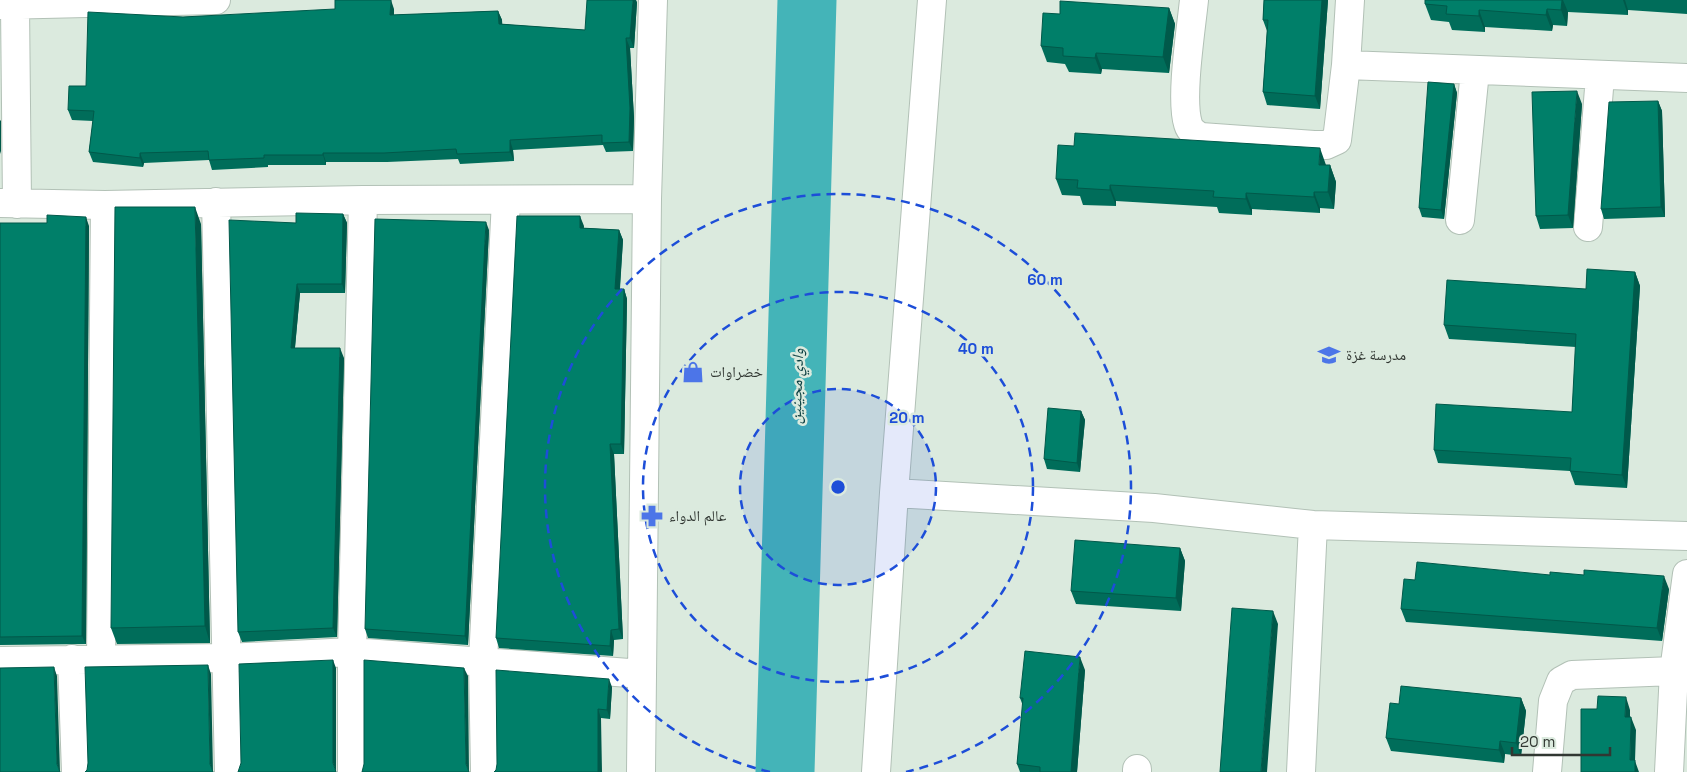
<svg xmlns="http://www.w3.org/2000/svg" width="1687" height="772" viewBox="0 0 1687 772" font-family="'Space Grotesk','Noto Naskh Arabic',sans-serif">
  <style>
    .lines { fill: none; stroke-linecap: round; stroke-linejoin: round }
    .river { stroke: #44b4b8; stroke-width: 59 }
    .street-casing { stroke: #b2c1b6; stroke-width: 30 }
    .street { stroke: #fff; stroke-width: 28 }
    .wall { fill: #006d5a }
    .shaded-wall { fill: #00594a }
    .building { fill: #007f69; stroke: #00594a }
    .ring { fill: none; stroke: #1d4ed8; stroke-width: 2.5; stroke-dasharray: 9 6 }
    .labels { text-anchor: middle; stroke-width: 5; stroke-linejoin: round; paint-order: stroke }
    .poi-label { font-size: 15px; fill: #313732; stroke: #dbeade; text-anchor: start }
    .water-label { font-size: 16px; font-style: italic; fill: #0a3e40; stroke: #dbeade }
    .centre { fill: #1d4ed8; stroke: #dbeade; stroke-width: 2.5 }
    .ring-label { font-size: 15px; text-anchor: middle; font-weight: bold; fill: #1d4ed8; stroke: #dbeade; stroke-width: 5; stroke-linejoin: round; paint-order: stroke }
  </style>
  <rect width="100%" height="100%" fill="#dbeade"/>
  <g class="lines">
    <path class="river" d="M785 772 807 0"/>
    <g class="street-casing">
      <path id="street" d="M1194 0C1191 30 1180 98 1188 124 1190 131 1195 134 1201 137L1314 145H1326L1337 140 1346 65 1350 0
        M0 5 216 0
        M15 5 17 204
        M1346 65 1687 78
        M216 202 229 772
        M0 203 105 205 363 200 647 199
        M1460 220 1475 71
        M1588 227 1600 76
        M894 493 1154 508 1313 525 1687 536
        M72 659 76 772
        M101 659 105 205
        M0 661 227 658 352 652 642 674
        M352 772V652L363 200
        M485 772 483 661 506 200
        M641 772 647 199 653 0
        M876 772 894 493 932 0
        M1137 772V769
        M1301 772 1313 525
        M1547 772 1553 701 1561 681 1572 675 1674 671
        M1669 772 1674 671 1687 574"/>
    </g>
    <use href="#street" class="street"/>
  </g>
  <path class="wall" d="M1264 0H1328L1320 109 1267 105 1263 92 1267 31 1263 20Z
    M1425 0H1687V14L1628 10V15L1568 12 1567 26 1553 25 1552 31 1485 27V32L1452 30 1449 22 1431 20 1425 4Z
    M637 2 634 48H630L634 118 633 151 606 152 603 145 513 150 514 161 460 164 458 159 387 162H326V165H268V167L212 170 209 160 144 163 143 167 93 162 89 152 93 121 72 120 68 110 86 86 183 17 394 9V15L498 11 502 20V24L585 30Z
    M1169 8 1175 24 1169 73 1102 69 1101 74 1069 72 1065 64 1047 62 1041 46 1060 14Z
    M1454 84 1457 93 1444 219 1422 217 1419 208Z
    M1658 101 1662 111 1665 217 1604 219 1601 209Z
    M1582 104 1573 228 1540 229 1536 216Z
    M1326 165H1330L1336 182 1334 209 1320 208V213L1252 209V215L1219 213 1217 207 1116 201V206L1083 205 1080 196 1062 195 1056 179Z
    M343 214 347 223 345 293H300L295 348 344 358 337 637 242 642 238 632 296 223Z
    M0 223 89 226 86 644 0 645Z
    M201 224 210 643 117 644 111 628Z
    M584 226V228L619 230 623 240 620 289H624L627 299 624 454H614L623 639 614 640 613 656 499 648 496 638Z
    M489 230 468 645 368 638 365 629Z
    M1635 272 1640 286 1627 488 1575 485 1570 471 1438 463 1434 450 1572 412 1576 347 1449 339 1444 325 1586 289Z
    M1081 411 1085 420 1080 472 1047 469 1044 459Z
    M1180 548 1185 561 1181 611 1076 604 1071 591Z
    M1669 589 1662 641 1406 622 1401 609Z
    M1085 670 1077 772H1020L1017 764 1023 706 1020 698Z
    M612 687 610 719 601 718 494 772Z
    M1521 698 1526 711 1521 756 1505 754 1504 763 1391 751 1386 738 1399 704Z"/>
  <path class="shaded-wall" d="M391 0 394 9V25L390 15Z
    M633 0H636L637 2 634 48 630 38Z
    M1322 0H1328L1320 109 1315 96Z
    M1562 0H1563L1568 12 1567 26 1561 10Z
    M1623 0H1625L1628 10V15Z
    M1169 8 1175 24 1169 73 1163 57Z
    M1547 9 1553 25 1552 31 1546 15Z
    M1479 10 1485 27V32L1479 16Z
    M498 11 502 20 503 34 499 24Z
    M626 38 630 48 634 118 633 151 629 142Z
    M1096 53 1102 69 1101 74 1095 58Z
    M1454 84 1457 93 1444 219 1441 210Z
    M1577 91 1582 104 1573 228 1568 215Z
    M1658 101 1662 111 1665 217 1661 207Z
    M0 120 1 121V154L0 151Z
    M510 140 513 150 514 161 510 152Z
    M1320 148 1326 165 1325 181 1319 165Z
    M140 153 144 163 143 167 140 158Z
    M323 153 326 162V165L323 155Z
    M1330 165 1336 182 1334 209 1328 192Z
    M1110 185 1116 201V206L1110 190Z
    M1314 192 1320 208V213L1314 197Z
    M1246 193 1252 209V215L1246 199Z
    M195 207 201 224 210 643 205 626Z
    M343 214 347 223 345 293 342 284Z
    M580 216 584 226 583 238 580 228Z
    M86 217 89 226 86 644 82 636Z
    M486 222 489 230 468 645 465 636Z
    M619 230 623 240 619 299 615 289Z
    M1635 272 1640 286 1627 488 1622 475Z
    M297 284 300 293 294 357 291 348Z
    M624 289 627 299 624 454 621 444Z
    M340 348 344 358 337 637 333 628Z
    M1081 411 1085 420 1080 472 1077 463Z
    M610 444 614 454 623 639 619 629Z
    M1180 548 1185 561 1181 611 1176 598Z
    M1664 576 1669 589 1662 641 1657 628Z
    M1273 611 1278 624 1267 772H1261Z
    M611 630 614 640 613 656 610 646Z
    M1080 657 1085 670 1077 772H1071Z
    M333 660 336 668V772L333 763Z
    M208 665 211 674 213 772 210 764Z
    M54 667 57 676 60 772 57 764Z
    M464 668 468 676 469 772 466 764Z
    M609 679 612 687 610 719 607 710Z
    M1626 697 1630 710V730L1625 717Z
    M1521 698 1526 711 1521 756 1516 743Z
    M598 709 601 718 602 772H598Z
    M1631 717 1636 730 1635 761 1639 772H1635L1630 760Z
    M1500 741 1505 754 1504 763 1499 750Z"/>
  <path class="building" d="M335 0H391L390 15 498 11 499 24 585 30 587 0H633L630 38H626L630 108 629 142 602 143V135L510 140V152L457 154 456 149 384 153H323V155H264V158L209 160 208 151 140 153V158L89 152 94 111 68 110 69 86H86L88 12 183 17 335 9Z
    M1264 0H1322L1315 96 1263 92 1268 20H1263Z
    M1425 0H1562L1561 10 1547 9 1546 15 1479 10V16L1446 14 1447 6 1425 4Z
    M1060 1 1169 8 1163 57 1096 53 1095 58 1063 56V48L1041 46 1043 13 1060 14Z
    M1428 82 1454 84 1441 210 1419 208Z
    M1577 91 1568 215 1536 216 1532 92Z
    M1658 101 1661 207 1601 209 1609 102Z
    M1075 133 1320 148 1319 165H1330L1328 192H1314V197L1246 193V199L1213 197 1214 191 1110 185V190L1077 188 1078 180 1056 179 1058 145 1074 146Z
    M115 207H195L205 626 111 628Z
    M296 213 343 214 342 284H297L291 348H340L333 628 238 632 229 220 296 223Z
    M47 215 86 217 82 636 0 637V223H47Z
    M517 216H580V228L619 230 615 289H624L621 444H610L619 629 611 630 610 646 496 638Z
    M375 219 486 222 465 636 365 629Z
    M1587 269 1635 272 1622 475 1570 471 1571 458 1434 450 1436 404 1572 412 1576 334 1444 325 1447 280 1586 289Z
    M1048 408 1081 411 1077 463 1044 459Z
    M1075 540 1180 548 1176 598 1071 591Z
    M1417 562 1550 575V572L1584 575V570L1664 576 1657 628 1401 609 1404 579 1415 580Z
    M1232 608 1273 611 1261 772H1220Z
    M1025 651 1080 657 1071 772H1040V767L1017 764 1023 698H1020Z
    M333 660V763L336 772H238L241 763 239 664Z
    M364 660 464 668 466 764 469 772H362L364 764Z
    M208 665 210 764 213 772H85L87 770 88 763 85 667Z
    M54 667 57 764 60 772H0V668Z
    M496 670 609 679 607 710 598 709V772H494L496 770 497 764Z
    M1401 686 1521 698 1516 743 1500 741 1499 750 1386 738 1390 703 1399 704Z
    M1598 696 1626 697 1625 717H1631L1630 760H1635V772H1581V709H1597Z"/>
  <circle cx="838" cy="487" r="98" fill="#1d4ed8" fill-opacity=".12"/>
  <g class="ring">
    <circle cx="838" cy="487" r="98"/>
    <circle cx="838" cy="487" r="195"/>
    <path d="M770 772A293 293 0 1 1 906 772"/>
  </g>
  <defs>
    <g id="school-bare" transform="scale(1.725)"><path d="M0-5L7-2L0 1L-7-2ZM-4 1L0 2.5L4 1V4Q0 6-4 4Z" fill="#4c75e8" stroke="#dbeade" stroke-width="2.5" paint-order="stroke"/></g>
    <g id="shop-bare" transform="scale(1.725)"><path d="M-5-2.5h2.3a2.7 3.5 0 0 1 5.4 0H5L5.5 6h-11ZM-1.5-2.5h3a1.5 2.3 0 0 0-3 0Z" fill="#4c75e8" stroke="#dbeade" stroke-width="2.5" paint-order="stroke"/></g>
    <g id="pharmacy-bare" transform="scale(1.725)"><path d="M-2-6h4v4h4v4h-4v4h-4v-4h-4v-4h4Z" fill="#4c75e8" stroke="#dbeade" stroke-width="2.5" paint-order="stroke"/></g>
  </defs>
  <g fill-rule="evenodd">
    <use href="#school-bare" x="1329" y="355"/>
    <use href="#shop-bare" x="693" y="372"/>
    <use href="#pharmacy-bare" x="652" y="516"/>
  </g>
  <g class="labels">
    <g class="poi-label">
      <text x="1346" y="360">مدرسة غزة</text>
      <text x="710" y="377">خضراوات</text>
      <text x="669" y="521">عالم الدواء</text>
    </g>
    <g class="water-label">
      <text transform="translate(796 386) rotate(-88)" y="6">وادي مجينين</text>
    </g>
  </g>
  <circle cx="838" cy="487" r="8" class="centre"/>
  <g class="ring-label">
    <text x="1045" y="285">60 m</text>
    <text x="976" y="354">40 m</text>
    <text x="907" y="423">20 m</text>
  </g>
  <path d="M1512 747v8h98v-8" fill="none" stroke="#313732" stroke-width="2.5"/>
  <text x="1520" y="747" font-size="15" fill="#313732" stroke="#dbeade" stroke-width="4" paint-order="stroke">20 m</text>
</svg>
